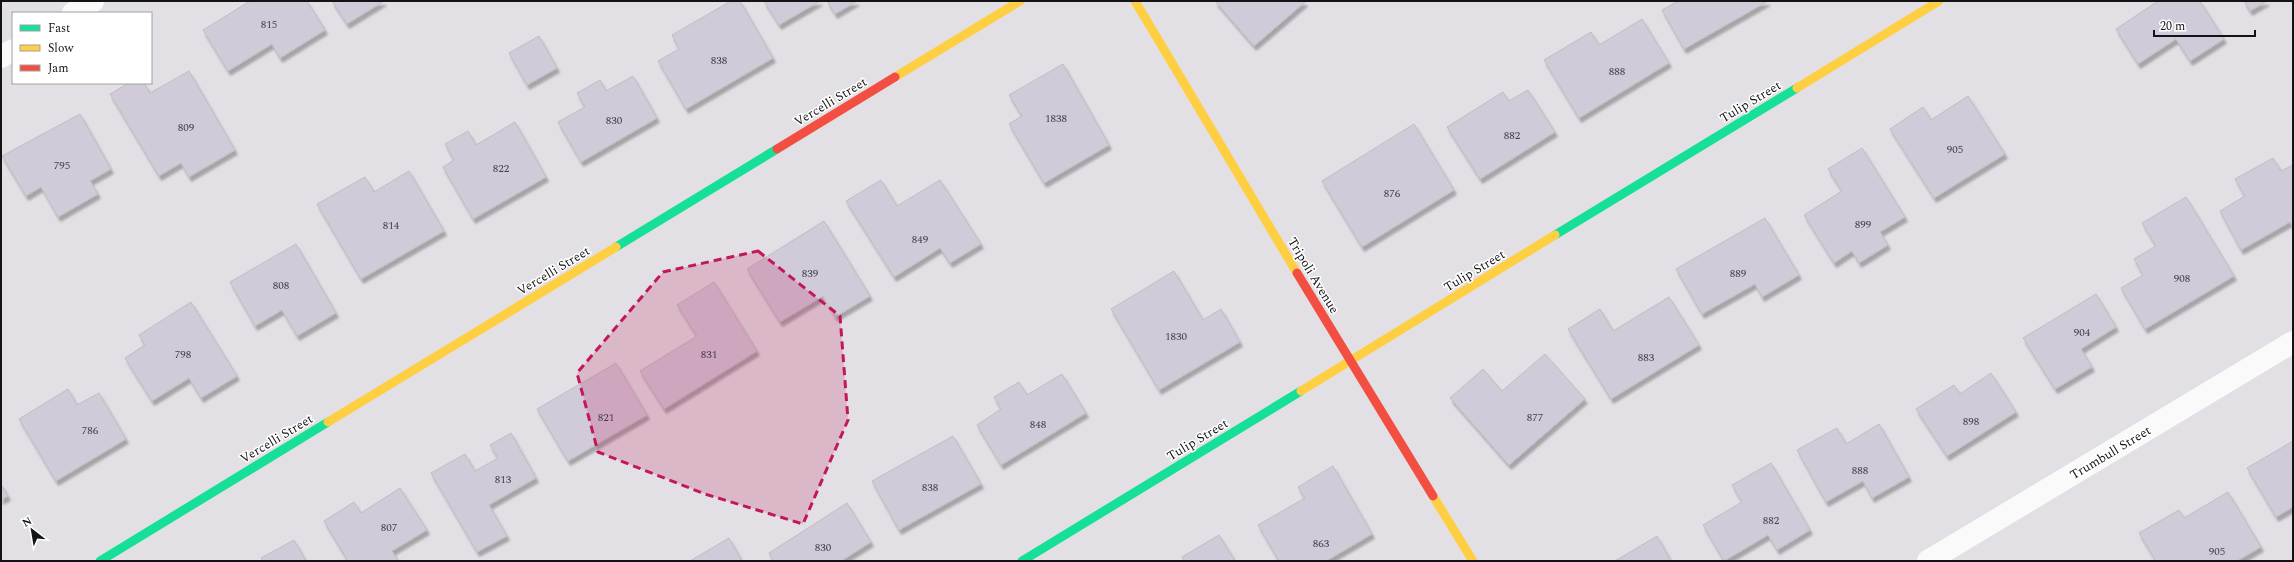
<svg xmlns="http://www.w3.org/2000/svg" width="2294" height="562" viewBox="0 0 2294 562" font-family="Spectral,serif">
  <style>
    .building { fill: #d1cbd9; stroke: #bfbdc0; filter: url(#shadow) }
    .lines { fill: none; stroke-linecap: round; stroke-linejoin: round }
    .street { stroke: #fbfafb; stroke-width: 22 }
    .fast { stroke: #16e098; stroke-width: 9 }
    .slow { stroke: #ffcf43; stroke-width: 9 }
    .jam { stroke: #f24e42; stroke-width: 9 }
    .marked { fill: #c2185b; fill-opacity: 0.2; stroke: #c2185b; stroke-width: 3; stroke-dasharray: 8 5; stroke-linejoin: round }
    .labels { text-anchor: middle; stroke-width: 3; stroke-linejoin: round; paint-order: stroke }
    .number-label { font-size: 11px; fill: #444247 }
    .street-label { font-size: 13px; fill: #131214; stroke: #fff }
  </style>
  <defs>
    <filter id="shadow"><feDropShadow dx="2.5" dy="4.5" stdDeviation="1" flood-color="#0004"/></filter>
  </defs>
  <rect width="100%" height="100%" fill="#e2e0e4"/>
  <path class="building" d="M250 1H307L325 30 280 58 272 44 228 71 203 30Z
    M332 1H384L347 24Z
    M731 1H740L773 58 686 109 658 61 679 49 672 35Z
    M764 1H820L779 25Z
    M827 1H857L835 14Z
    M1215 1H1304L1305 2 1254 46Z
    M1678 1H1768L1684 49 1662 10Z
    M2158 1H2200L2224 39 2190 61 2176 39 2138 64 2116 29Z
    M2244 1H2267L2250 11Z
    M1642 19 1669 63 1579 118 1544 60 1591 32 1599 45Z
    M539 36 557 68 527 85 509 53Z
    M1063 64 1109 145 1044 183 1009 124 1022 116 1009 95Z
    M189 71 235 150 189 177 181 163 159 176 110 94 129 83H144L150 93Z
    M633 76 657 118 581 162 558 122 585 107 577 93 600 80 606 91Z
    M1528 90 1555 132 1480 179 1447 127 1503 92 1509 101Z
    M1968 96 2005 154 1934 198 1890 129 1923 107 1931 120Z
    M80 114 111 169 90 181 98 194 58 217 41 187 26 196 2 156Z
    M515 122 546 177 473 219 443 167 454 160 445 144 468 131 476 145Z
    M1414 124 1454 190 1362 247 1322 181Z
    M1862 148 1905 217 1880 232 1888 245 1859 263 1852 251 1834 263 1804 215 1842 191 1828 169Z
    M2273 158 2281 171 2293 165V228L2290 222 2241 250 2220 211 2245 196 2235 179Z
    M409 171 444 231 361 279 317 204 365 177 374 192Z
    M881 180 897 206 940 180 981 244 950 263 940 248 894 277 846 201Z
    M2186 197 2234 276 2145 329 2121 288 2143 275 2134 259 2156 246 2142 223Z
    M1765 218 1799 275 1762 297 1755 284 1702 314 1676 269Z
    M824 221 870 296 835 317 823 296 780 322 747 269Z
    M296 244 336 313 297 336 282 310 255 326 230 282Z
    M1174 271 1203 320 1221 309 1240 342 1159 390 1111 309Z
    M714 282 757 351 664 409 640 371 697 336 677 305Z
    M2096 294 2116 327 2081 349 2092 367 2055 389 2023 338Z
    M1669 297 1699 345 1611 399 1568 329 1600 309 1613 331Z
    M191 302 237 376 201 398 189 378 152 401 125 358 145 345 139 335Z
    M1545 354 1585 399 1509 465 1450 398 1483 369 1502 391Z
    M616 363 647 415 568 461 537 409Z
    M1991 373 2016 412 1947 456 1916 409 1954 385 1960 394Z
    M1062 374 1086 413 1001 465 977 425 1001 409 994 397 1019 382 1027 395Z
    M68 389 77 405 99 393 126 439 56 481 19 419Z
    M1879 424 1909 477 1872 498 1863 481 1826 502 1797 450 1837 428 1846 444Z
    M511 433 536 478 489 505 507 536 477 552 431 473 465 454 475 471 498 458 490 445Z
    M953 436 981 484 899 530 872 481Z
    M2293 441V507L2276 517 2247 468Z
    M1771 463 1810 530 1777 550 1768 535 1724 561 1703 525 1742 502 1732 485Z
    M1333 466 1372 534 1326 561H1279L1258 525 1305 498 1298 487Z
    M1 484 8 496 1 500Z
    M400 488 427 530 392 551 398 561H348L324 521 354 502 361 513Z
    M2228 492 2261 547 2237 561H2156L2139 533 2179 510 2184 518Z
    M847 503 871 542 841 561H773L769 553Z
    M1219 535 1235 561H1184L1182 557Z
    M1657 536 1671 561H1615Z
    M729 538 742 561H690Z
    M294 540 306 561H263L261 558Z"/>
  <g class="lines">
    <path class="street" d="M73 13 93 1
      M1 57 13 50
      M1928 561 2293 342"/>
    <path class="fast" d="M1555 235 1797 88
      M616 247 777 149
      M100 561 328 422
      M1022 561 1301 391"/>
    <path class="slow" d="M1135 1 1297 273
      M895 77 1020 1
      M1797 88 1939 1
      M1301 391 1555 235
      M328 422 616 247
      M1433 496 1473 561"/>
    <path class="jam" d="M777 149 895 77
      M1297 273 1433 496"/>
  </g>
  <path class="marked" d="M758 251 840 316 848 420 803 524 705 494 598 452 577 373 663 272Z"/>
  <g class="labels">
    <g class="number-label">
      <text x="269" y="28">815</text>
      <text x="719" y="64">838</text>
      <text x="1617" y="75">888</text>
      <text x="1056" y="122">1838</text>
      <text x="614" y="124">830</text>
      <text x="186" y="131">809</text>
      <text x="1512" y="139">882</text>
      <text x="1955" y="153">905</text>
      <text x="62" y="169">795</text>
      <text x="501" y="172">822</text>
      <text x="1392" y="197">876</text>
      <text x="1863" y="228">899</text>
      <text x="391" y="229">814</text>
      <text x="920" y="243">849</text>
      <text x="810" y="277">839</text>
      <text x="1738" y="277">889</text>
      <text x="2182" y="282">908</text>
      <text x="281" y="289">808</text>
      <text x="2082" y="336">904</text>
      <text x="1176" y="340">1830</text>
      <text x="183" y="358">798</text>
      <text x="709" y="358">831</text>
      <text x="1646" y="361">883</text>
      <text x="606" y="421">821</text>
      <text x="1535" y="421">877</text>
      <text x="1971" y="425">898</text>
      <text x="1038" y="428">848</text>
      <text x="90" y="434">786</text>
      <text x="1860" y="474">888</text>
      <text x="503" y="483">813</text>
      <text x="930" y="491">838</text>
      <text x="1771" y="524">882</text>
      <text x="389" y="531">807</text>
      <text x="1321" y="547">863</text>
      <text x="823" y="551">830</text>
      <text x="2217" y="555">905</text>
    </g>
    <g class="street-label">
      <text transform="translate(830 101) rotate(-31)" y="5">Vercelli Street</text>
      <text transform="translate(1750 101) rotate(-31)" y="5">Tulip Street</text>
      <text transform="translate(553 270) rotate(-31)" y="5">Vercelli Street</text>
      <text transform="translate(1474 270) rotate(-31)" y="5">Tulip Street</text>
      <text transform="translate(1314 275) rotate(59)" y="5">Tripoli Avenue</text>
      <text transform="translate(276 438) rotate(-31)" y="5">Vercelli Street</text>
      <text transform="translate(1197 439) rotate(-31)" y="5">Tulip Street</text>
      <text transform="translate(2110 452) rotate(-31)" y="5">Trumbull Street</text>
    </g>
  </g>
  <rect width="2294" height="562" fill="none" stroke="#131214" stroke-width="4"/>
  <rect x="12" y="12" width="140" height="72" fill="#ffffff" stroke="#a1a0a1"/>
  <rect x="20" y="25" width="20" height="6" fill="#16e098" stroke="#a1a0a1"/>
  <text x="48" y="32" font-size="12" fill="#131214">Fast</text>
  <rect x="20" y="45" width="20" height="6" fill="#ffcf43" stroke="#a1a0a1"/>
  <text x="48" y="52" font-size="12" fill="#131214">Slow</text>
  <rect x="20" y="65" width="20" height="6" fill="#f24e42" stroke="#a1a0a1"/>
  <text x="48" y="72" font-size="12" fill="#131214">Jam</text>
  <g transform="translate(32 530) rotate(329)" stroke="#ffffff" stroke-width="3" paint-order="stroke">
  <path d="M0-3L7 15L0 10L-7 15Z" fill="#131214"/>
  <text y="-6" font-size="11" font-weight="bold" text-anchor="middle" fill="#131214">N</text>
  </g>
  <path d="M2154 30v6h101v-6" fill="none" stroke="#131214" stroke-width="2"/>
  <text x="2160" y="30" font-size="12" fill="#131214" stroke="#ffffff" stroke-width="3" paint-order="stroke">20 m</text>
</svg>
